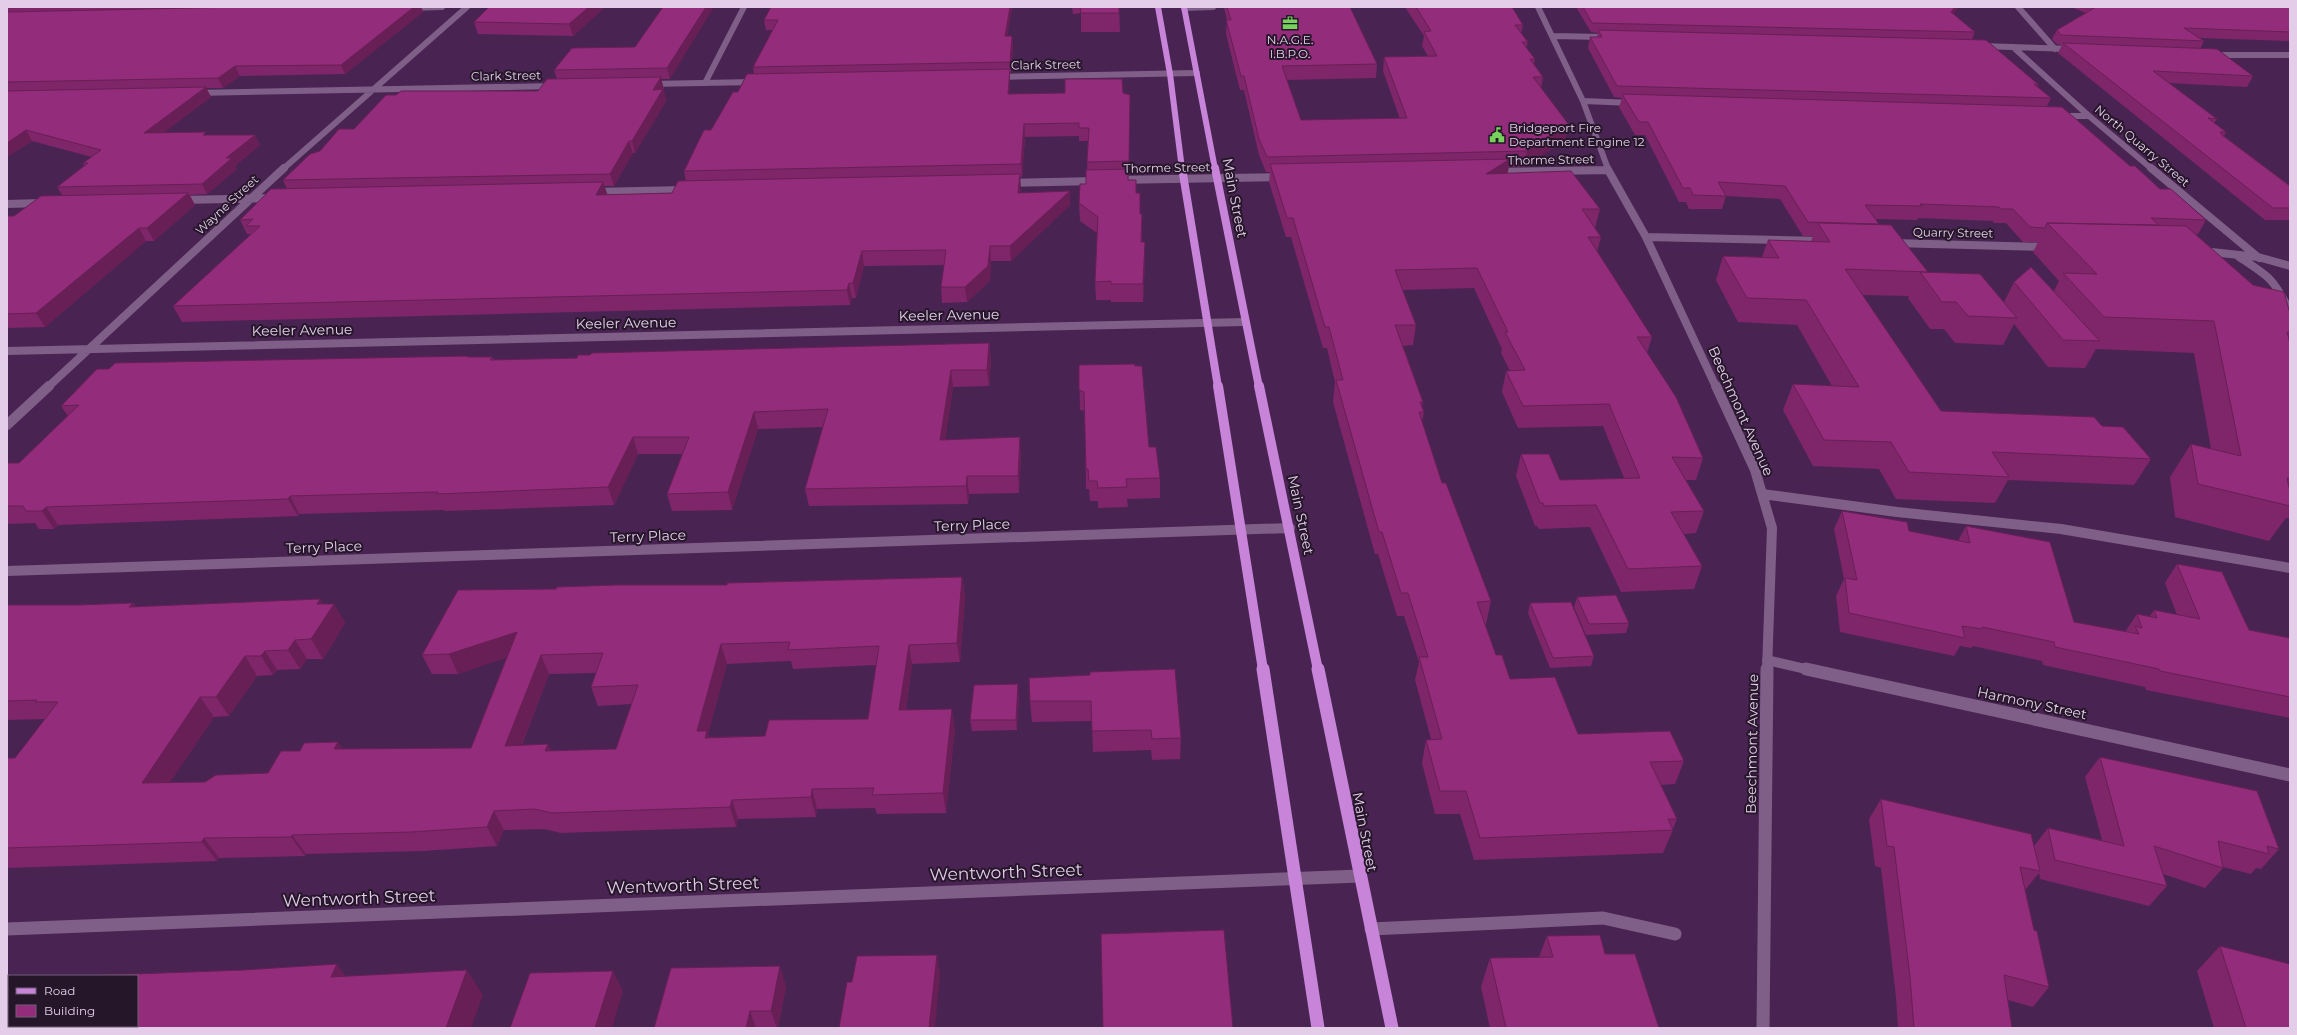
<svg xmlns="http://www.w3.org/2000/svg" width="2297" height="1035" viewBox="0 0 2297 1035" font-family="Montserrat,sans-serif">
  <style>
    .lines { fill: none; stroke-linecap: round; stroke-linejoin: round }
    .minor-far3 { stroke: #7f5f88; stroke-width: 6 }
    .minor-far2 { stroke: #7f5f88; stroke-width: 8 }
    .minor-far1 { stroke: #7f5f88; stroke-width: 10 }
    .minor { stroke: #7f5f88; stroke-width: 13 }
    .major-far3 { stroke: #c784d9; stroke-width: 6 }
    .major-far2 { stroke: #c784d9; stroke-width: 8 }
    .major-far1 { stroke: #c784d9; stroke-width: 10 }
    .major { stroke: #c784d9; stroke-width: 13 }
    .wall { fill: #7e2669; fill-rule: evenodd }
    .shaded-wall { fill: #671f55 }
    .building { fill: #932c7a; stroke: #671f55; fill-rule: evenodd }
    .labels { text-anchor: middle; stroke-width: 4; stroke-linejoin: round; paint-order: stroke }
    .far-poi-label { font-size: 12px; fill: #e3cde9; stroke: #26162a }
    .far-street-label { font-size: 12px; fill: #e3cde9; stroke: #26162a }
    .street-label { font-size: 14px; fill: #e3cde9; stroke: #26162a }
    .near-street-label { font-size: 17px; fill: #e3cde9; stroke: #26162a }
  </style>
  <rect width="100%" height="100%" fill="#492452"/>
  <g class="lines">
    <path class="minor-far3" d="M1538 7 1583 101 1608 169
      M2018 7 2055 49
      M408 8 442 7
      M1184 8 1213 7
      M1553 36 1603 37
      M1981 46 2073 49
      M2013 47 2089 116 2152 169
      M2211 55H2290
      M997 77 1197 73
      M705 83 744 7
      M649 84 755 82
      M195 93 555 86
      M1583 101 1633 103
      M2058 116H2089
      M283 169 467 7"/>
    <path class="minor-far2" d="M1607 168 1646 237 1716 387
      M2151 168 2259 258
      M1494 172 1608 170
      M1114 180 1282 177
      M1008 183 1098 181
      M592 192 686 190
      M179 200 275 198
      M7 204 43 203
      M1646 237 1824 241
      M1892 243 2048 247
      M2202 251 2258 257 2290 266
      M2239 257C2270 277 2274 279 2290 312
      M7 351 1245 322
      M48 387 284 168"/>
    <path class="minor-far1" d="M1716 386 1755 470 1772 528 1767 670
      M7 425 49 386
      M1762 494 1897 512 2061 529 2290 568
      M7 571 1290 528
      M1767 660 1810 670"/>
    <path class="minor" d="M1806 669 2290 775
      M7 929 1360 876
      M1371 929 1603 918 1675 934
      M1763 1028 1767 669"/>
    <path class="major-far3" d="M1158 7 1170 74 1182 169
      M1184 7 1215 169"/>
    <path class="major-far2" d="M1182 168 1218 387
      M1215 168 1259 387"/>
    <path class="major-far1" d="M1218 386 1263 670
      M1259 386 1318 670"/>
    <path class="major" d="M1263 669 1318 1028
      M1318 669 1392 1028"/>
  </g>
  <path class="wall" d="M7 7H421L423 12 345 74 240 76 223 88H206L211 97 163 133 208 135H255L260 145 235 166 237 169 207 194 190 195 195 205 154 241H146L45 327 7 328V216H14L62 195 57 187 84 166 83 163 92 157 32 141 7 157Z
    M489 7H605L573 36 478 34 474 22Z
    M663 7 670 79H661L664 88 663 89 666 101 635 153H633L614 186H604L607 195 672 193 686 181 684 171 738 92 754 74 753 67 773 30H766L764 20 771 7H1012L1007 36H1012L1013 46 1011 72H1010V81L1009 94 1123 93 1130 95 1128 180 1136 193 1140 214H1142V242L1145 260 1143 302H1111V300H1096L1095 282 1097 233 1080 221 1079 203 1086 184 1087 169 1088 141H1079V136L1025 137 1022 177H1020V193L1070 191V205L1011 261H991L990 281 967 302 942 303 941 287 944 265 864 266 856 298H852L850 305 182 322 173 306 250 235V234H247L240 220 287 189 283 180 320 151 538 91 557 79 554 70 635 47Z
    M1072 7H1119L1120 32H1081V13L1073 14Z
    M1224 7H1350L1377 64 1376 78 1287 80 1301 120 1400 119 1383 71 1384 57 1428 56 1422 46 1424 36 1405 7H1512L1523 25 1521 34 1528 42 1526 48 1535 59 1534 64 1543 77 1541 88 1569 125 1565 140 1524 167H1509L1507 173 1600 209 1595 228 1601 237 1597 252 1652 337 1647 353 1703 458 1696 480H1686L1704 511 1696 533 1684 534 1702 566 1694 589 1621 592 1590 527 1539 529 1537 526H1535L1516 476 1521 454 1560 480 1624 478 1603 426 1518 428 1502 392 1506 371H1510L1501 353 1502 349 1474 288 1402 290 1416 325 1413 345 1403 346 1423 402 1422 407 1424 412 1422 422 1442 483 1491 601 1486 624H1485L1496 655 1510 679 1578 734 1684 761 1675 784 1661 785 1677 819 1673 829V830L1663 853 1474 860 1460 814H1435L1422 763 1426 740 1431 739 1415 680 1419 662 1404 616H1397L1378 554H1375L1333 402 1335 382 1327 348H1323L1291 237H1286L1269 182 1270 172H1266L1259 155 1244 90H1240L1226 34 1227 20Z
    M1576 7H1959L1953 14 1975 32 1972 39 2039 85 2037 87 2051 98 2047 106 2130 166 2160 189 2206 220 2198 234H2194L2253 285 2290 313V519L2286 518 2269 541 2175 517 2170 477 2191 444 2211 449 2194 353 2096 349 2085 368 2048 367 2014 324 2003 345 1955 343 1944 329H1930L1908 298 1909 296 1862 295 1941 411 2102 426 2151 459 2134 485 2008 480 1995 503 1896 499 1879 469 1813 466 1783 410 1793 384 1832 386 1797 325 1738 322 1716 280 1723 256 1762 257 1768 240 1811 241 1813 236H1803L1780 199 1726 196 1722 209H1689L1686 202H1679L1645 135H1635L1619 107 1622 98 1614 97 1588 48 1590 37H1597L1598 33 1591 32ZM1918 218 1993 221 1994 223H2006L2023 242H2038L2033 252 2059 281 2054 291 2014 282 2004 302 1928 272 1879 224 1876 219 1917 220Z
    M2071 7H2290V41L2200 38 2204 41 2200 49 2253 76 2247 87 2169 83 2217 119 2214 123 2226 132 2224 136 2290 186V220H2265L2058 53 2062 45 2057 44 2052 39 2057 30 2086 13Z
    M989 343 991 360 989 386 953 387 945 440 1021 454 1019 493 969 494 968 504 809 506 805 489 823 427 758 429 732 510 672 511 667 494 682 454H638L614 505 445 511 444 510 299 514 298 516 58 525 54 529H39L35 523 7 524V463H19L68 416 61 406 468 356 469 357H492L494 360 577 358Z
    M1079 365 1149 447 1160 478V498L1127 499 1128 507 1098 508V501H1090L1089 489H1086L1085 411 1080 410Z
    M1842 511 1909 531 1958 541 1966 526 2074 622 2125 632 2137 614 2150 616 2154 610 2177 615 2165 583 2177 564 2249 630 2290 638V718L2146 690 2145 687 2043 665 2042 661 1973 646 1971 648 1960 646 1954 656 1840 632 1836 596 1844 579 1834 529Z
    M962 577 965 596 960 662 912 664 906 710 955 728 946 813 877 814 875 808 817 809 816 817 738 819 736 827 561 833 544 829 504 830 497 846 423 851 306 854 305 856 219 858 217 861 7 868V758H15L45 719 7 720V605H79L133 603 136 607 320 599 322 604H334L345 623 323 659H307L300 669 277 670 273 675 257 676 229 716 214 717 170 782H205L268 773 300 751 338 742 342 749 471 748 507 657 458 674H432L422 655 556 589 727 585ZM791 661 793 669 876 665 868 719 765 736 709 737 708 734 727 664ZM596 673 591 687 598 706 632 704 616 749 551 751 548 744 522 745 549 674Z
    M1577 597 1629 623 1626 633 1586 635 1574 607Z
    M1530 603 1594 656 1591 666 1550 668 1528 613Z
    M1090 675 1181 738 1180 759 1152 760 1151 750 1093 752 1092 721 1032 722 1030 701Z
    M1019 695 1017 730 972 731 970 720Z
    M2100 757 2279 849 2261 869 2256 868 2251 874 2223 867V868L2205 888 2163 874 2167 886 2149 906 2040 879 2039 873 2025 890 2034 930 2049 987 2033 1007 2008 1000 2012 1028H1898L1896 997 1881 868 1875 866 1869 819 1881 799 2034 846 2048 828 2102 840 2085 777Z
    M1547 936 1605 954 1659 1028H1490L1481 987 1490 958 1539 957Z
    M2220 946 2290 1028H2214L2197 971Z
    M786 986 778 1028H654Z"/>
  <path class="shaded-wall" d="M414 7H421L423 12 345 74 341 65Z
    M589 7H605L573 36 569 24Z
    M706 7H714L670 79 667 68Z
    M1010 7H1012L1006 46 1005 36Z
    M1955 7H1959L1947 21 1951 12Z
    M1012 36 1013 46 1011 72 1010 62Z
    M235 66 240 76 223 88 218 78Z
    M1010 69V81L1009 106 1008 94Z
    M661 77 666 101 635 153 632 141 653 90Z
    M206 87 211 97 149 144 144 133Z
    M1130 95V108L1129 175V161Z
    M1024 124 1025 137 1022 177 1021 164Z
    M1569 125 1565 140 1524 167 1527 151Z
    M26 130 32 141 7 157V143Z
    M255 135 260 145 235 166 237 169 207 194 202 184 226 158Z
    M629 141 633 153 614 186 610 174Z
    M1510 159 1507 177 1486 174Z
    M1020 174 1021 188 1019 207 1018 193Z
    M603 182 608 196 596 195Z
    M1070 191V205L1011 261 1010 246Z
    M188 193 195 205 154 241 147 228Z
    M139 228 146 241 45 327 36 313Z
    M1145 242V260L1143 302V284Z
    M990 246 991 261 990 281 967 302 965 287Z
    M862 251 864 266 856 298 853 283Z
    M849 283 852 298 850 305 847 290Z
    M989 343 991 360 989 386 987 370Z
    M951 370 953 387 943 457 940 440Z
    M754 412 758 429 732 510 728 492Z
    M633 437 638 454 614 505 608 487Z
    M1020 437 1021 454 1019 493 1018 476Z
    M967 476 969 494 968 504 966 486Z
    M290 496 299 514 298 516 288 499Z
    M46 507 58 525 54 529 42 511Z
    M962 577 965 596 960 662 957 643Z
    M320 599 328 613 334 604 345 623 323 659 311 639 317 604Z
    M133 603 146 622 129 607Z
    M517 632 526 651 458 674 449 654Z
    M295 640 307 659 300 669 288 650Z
    M721 644 727 664 708 734 713 750 697 731Z
    M909 645 912 664 903 729 899 710Z
    M265 651 277 670 273 675 261 656Z
    M541 655 549 674 514 765 505 746Z
    M245 656 257 676 229 716 216 697Z
    M1018 684 1019 695 1017 730 1016 720Z
    M200 697 214 717 157 802 142 783Z
    M952 709 955 728 946 813 943 793Z
    M338 742 350 761 334 749Z
    M548 744 557 763 545 751Z
    M812 789 817 809 816 817 811 797Z
    M732 800 738 819 736 827 730 807Z
    M494 811 504 830 497 846 487 827Z
    M292 835 306 854 305 856 291 837Z
    M204 838 219 858 217 861 202 842Z
    M937 955 940 975 935 1028H929Z
    M337 964 355 989 331 977Z
    M780 966 786 986 778 1028H777L771 1011Z
    M467 970 483 995 471 1028H446Z
    M613 971 623 991 612 1028H595Z
    M750 1011 756 1028H746Z"/>
  <path class="building" d="M239 7H414L341 65 235 66 218 78 7 82V12Z
    M489 7H589L569 24 474 22Z
    M663 7H706L667 68 554 70 572 48 635 47Z
    M771 7H1010L1005 36H1012L1010 62 753 67 778 20H764Z
    M1080 7H1119V13H1081Z
    M1227 7H1350L1377 64 1282 66 1301 120 1407 118 1384 57 1437 56 1424 32 1431 31 1416 7H1512L1523 25H1515L1528 42H1522L1535 59H1530L1543 77H1533L1569 125 1527 151 1267 157 1259 139 1244 76H1241L1236 57 1226 20H1231Z
    M1583 7H1955L1951 12 1975 32 1592 23Z
    M2096 7H2290V32L2184 28 2204 41 2061 35 2057 30Z
    M1598 30 1986 40 2039 85 2034 84 2051 98 1617 86 1590 37H1602Z
    M2063 43 2217 49 2253 76 2153 71 2217 119 2208 118 2226 132H2220L2222 135 2290 186V208H2273Z
    M1010 69 1008 94 1065 93V79H1122L1123 93 1130 95 1129 161 1087 162 1089 128H1079V123L1024 124 1021 164 684 171 704 130H711L733 92H738L747 74Z
    M661 77 653 90 663 89 632 141H629L610 174 283 180 310 154 320 151 339 129H354L386 95H396L401 91H538L547 79Z
    M206 87 144 133 206 132 203 135H255L226 158H232L202 184 57 187 88 163H83L101 150 26 130 7 143V91Z
    M1622 94 2062 107 2130 166H2135L2160 189H2171L2206 220 2151 218 2159 225 2047 223 2045 228 2030 227 2013 209H2001L1999 207 1920 204 1923 206 1865 205 1879 224 1808 222 1785 186 1718 182 1726 196 1693 195 1690 188H1683L1648 122H1639Z
    M1510 159 1486 174 1571 171 1600 209H1582L1601 237H1588L1652 337H1637L1676 397 1703 458 1672 457 1704 511 1671 512 1702 566 1628 569 1596 505 1544 506 1543 503H1540L1521 454H1549L1560 480 1640 478 1609 404 1523 406 1506 371 1525 370 1505 332H1508L1477 268 1395 270 1416 325H1395L1423 402H1420L1424 412H1419L1442 483H1446L1491 601 1477 602 1496 655H1502L1510 679 1555 677 1578 734 1670 731 1684 761 1650 762 1677 819H1668L1673 830 1480 838 1466 791H1440L1426 740 1442 739 1419 657H1428L1408 593H1401L1382 532H1379L1336 380H1343L1329 327H1325L1293 218H1287L1270 164Z
    M1128 169V180H1136V193H1140V214H1142L1141 242H1145L1143 284H1111V281L1095 282 1098 217 1079 203 1080 184H1086V170Z
    M1020 174 1018 193 1070 191 1010 246H990L988 266 965 287H941L946 250 862 251 853 283H849L847 290 173 306 260 226H246L253 219 240 220 271 189 603 182 596 195 672 193 678 181Z
    M188 193 147 228H139L36 313 7 314V216H14L41 196Z
    M1818 223 1891 225 1928 272 1845 269 1941 411 2094 417 2102 426 2123 427 2151 459 1992 452 2009 477 1909 472 1891 442 1824 440 1793 384 1859 387 1806 300 1747 298 1723 256 1779 258 1768 240 1830 242Z
    M2047 223 2186 226 2253 285 2284 292 2290 313V332H2287L2290 343V479L2287 478 2290 492V506L2198 484 2191 444 2241 456 2214 321 2104 317 2063 273 2097 274Z
    M2031 267 2100 341 2063 340 2014 282Z
    M1920 272 1980 274 2017 318 1968 316 1956 302H1942Z
    M989 343 987 370H951L940 440 1020 437 1018 476H967L966 486 805 489 828 409 754 412 728 492 667 494 689 437H633L608 487 437 494 438 492 290 496 288 499 46 507 42 511H26L23 506H7V463H19L79 405 61 406 97 369H109L115 363 468 356 467 357H492L490 360 577 358 578 355H590L592 353Z
    M1135 364V366H1142L1149 447H1156L1160 478 1126 479 1127 487 1098 488 1097 481H1089L1088 469H1086L1084 392 1079 390V365Z
    M1842 511 1907 522 1909 531 1970 543 1966 526 2050 542 2074 622 2139 634 2135 626 2142 628 2137 614 2157 618 2154 610 2200 619 2177 564 2222 572 2249 630 2290 638V697L2160 671 2159 669 2055 647 2054 642 1982 627V629L1962 626 1965 638 1849 613 1845 578 1857 580Z
    M962 577 957 643 909 645 899 710 952 709 943 793 872 795 874 788 812 789 811 797 732 800 730 807 552 813 535 809 494 811 487 827 411 832 292 835 291 837 204 838 202 842 7 848V758H15L58 702H35L37 700 7 701V605H79L133 603 129 607 320 599 317 604H334L311 639 295 640 288 650 265 651 261 656H245L216 697H200L142 783 205 782 216 775 268 773 281 751H300L304 743 338 742 334 749 471 748 517 632 449 654 422 655 458 590 556 589 557 587 616 585H727V583ZM790 642 788 650 879 646 868 719 769 720 765 736 705 738 707 731H697L721 644ZM603 653 591 687 638 685 616 749 545 751 548 744 505 746 541 655Z
    M1616 595 1629 623 1589 624 1577 597Z
    M1571 602 1594 656 1553 658 1530 603Z
    M1175 669 1181 738 1152 739 1151 730 1092 731 1091 701H1030L1029 678 1090 675V672Z
    M1018 684 1016 720H970L974 685Z
    M2100 757 2257 791 2279 849 2267 846 2269 854 2218 841 2223 868 2154 846 2167 886 2055 860 2048 828 2124 846Z
    M1881 799 2031 834 2040 871 2020 867 2034 930 2037 931 2049 987 2004 975 2012 1028H1914L1910 977 1894 847 1887 846Z
    M1224 930 1233 1028H1103L1101 934Z
    M1600 935 1605 954H1635L1659 1028H1506L1490 958 1553 957 1547 936Z
    M2220 946 2290 964V1028H2246Z
    M937 955 929 1028H839L847 982H852L857 956Z
    M337 964 331 977 467 970 446 1028H7V979H9V1026H137V976H80L244 970Z
    M780 966 771 1011H750L746 1028H654L671 968Z
    M613 971 595 1028H510L530 973Z"/>
  <defs>
    <g id="office-bare" transform="scale(1.2)"><path d="M-6-3h4V-5.5h4V-3h4V5H-6ZM-1-4.5V-3h2v-1.5ZM-6 0V1H6V0Z" fill="#76d25a" stroke="#26162a" stroke-width="2.5" paint-order="stroke"/></g>
    <g id="civic-bare" transform="scale(1.2)"><path d="M-.6-6.5H3V-4.5H.6V-3L4-1V1h2V6H-6V1h2V-1L-.6-3ZM-1.2 2.5V6h2.4V2.5Z" fill="#76d25a" stroke="#26162a" stroke-width="2.5" paint-order="stroke"/></g>
  </defs>
  <g fill-rule="evenodd">
    <use href="#office-bare" x="1290" y="23"/>
    <use href="#civic-bare" x="1497" y="135"/>
  </g>
  <g class="labels">
    <g class="far-poi-label">
      <text x="1290" y="44">N.A.G.E.<tspan x="1290" dy="14">I.B.P.O.</tspan></text>
      <text x="1509" y="132" text-anchor="start">Bridgeport Fire<tspan x="1509" dy="14">Department Engine 12</tspan></text>
    </g>
    <g class="far-street-label">
      <text transform="translate(1046 65) rotate(-1)" y="4">Clark Street</text>
      <text transform="translate(506 76) rotate(-1)" y="4">Clark Street</text>
      <text transform="translate(2142 146) rotate(40)" y="4">North Quarry Street</text>
      <text transform="translate(1551 160) rotate(-1)" y="4">Thorme Street</text>
      <text transform="translate(1167 168) rotate(-1)" y="4">Thorme Street</text>
      <text transform="translate(227 205) rotate(-43)" y="4">Wayne Street</text>
      <text transform="translate(1953 233) rotate(1)" y="4">Quarry Street</text>
    </g>
    <g class="street-label">
      <text transform="translate(1235 198) rotate(79)" y="5">Main Street</text>
      <text transform="translate(949 315) rotate(-1)" y="5">Keeler Avenue</text>
      <text transform="translate(626 323) rotate(-1)" y="5">Keeler Avenue</text>
      <text transform="translate(302 330) rotate(-1)" y="5">Keeler Avenue</text>
      <text transform="translate(1741 411) rotate(66)" y="5">Beechmont Avenue</text>
      <text transform="translate(1301 515) rotate(78)" y="5">Main Street</text>
      <text transform="translate(972 525) rotate(-2)" y="5">Terry Place</text>
      <text transform="translate(648 536) rotate(-2)" y="5">Terry Place</text>
      <text transform="translate(324 547) rotate(-2)" y="5">Terry Place</text>
      <text transform="translate(2032 703) rotate(12)" y="5">Harmony Street</text>
      <text transform="translate(1752 744) rotate(-89)" y="5">Beechmont Avenue</text>
      <text transform="translate(1365 832) rotate(79)" y="5">Main Street</text>
    </g>
    <g class="near-street-label">
      <text transform="translate(1006 872) rotate(-2)" y="6">Wentworth Street</text>
      <text transform="translate(683 885) rotate(-2)" y="6">Wentworth Street</text>
      <text transform="translate(359 898) rotate(-2)" y="6">Wentworth Street</text>
    </g>
  </g>
  <rect width="2297" height="1035" fill="none" stroke="#e3cde9" stroke-width="16"/>
  <rect x="8" y="975" width="130" height="52" fill="#26162a" stroke="#725f76"/>
  <rect x="16" y="988" width="20" height="6" fill="#c784d9" stroke="#725f76"/>
  <text x="44" y="995" font-size="12" fill="#e3cde9">Road</text>
  <rect x="16" y="1005" width="20" height="12" fill="#932c7a" stroke="#725f76"/>
  <text x="44" y="1015" font-size="12" fill="#e3cde9">Building</text>
</svg>
